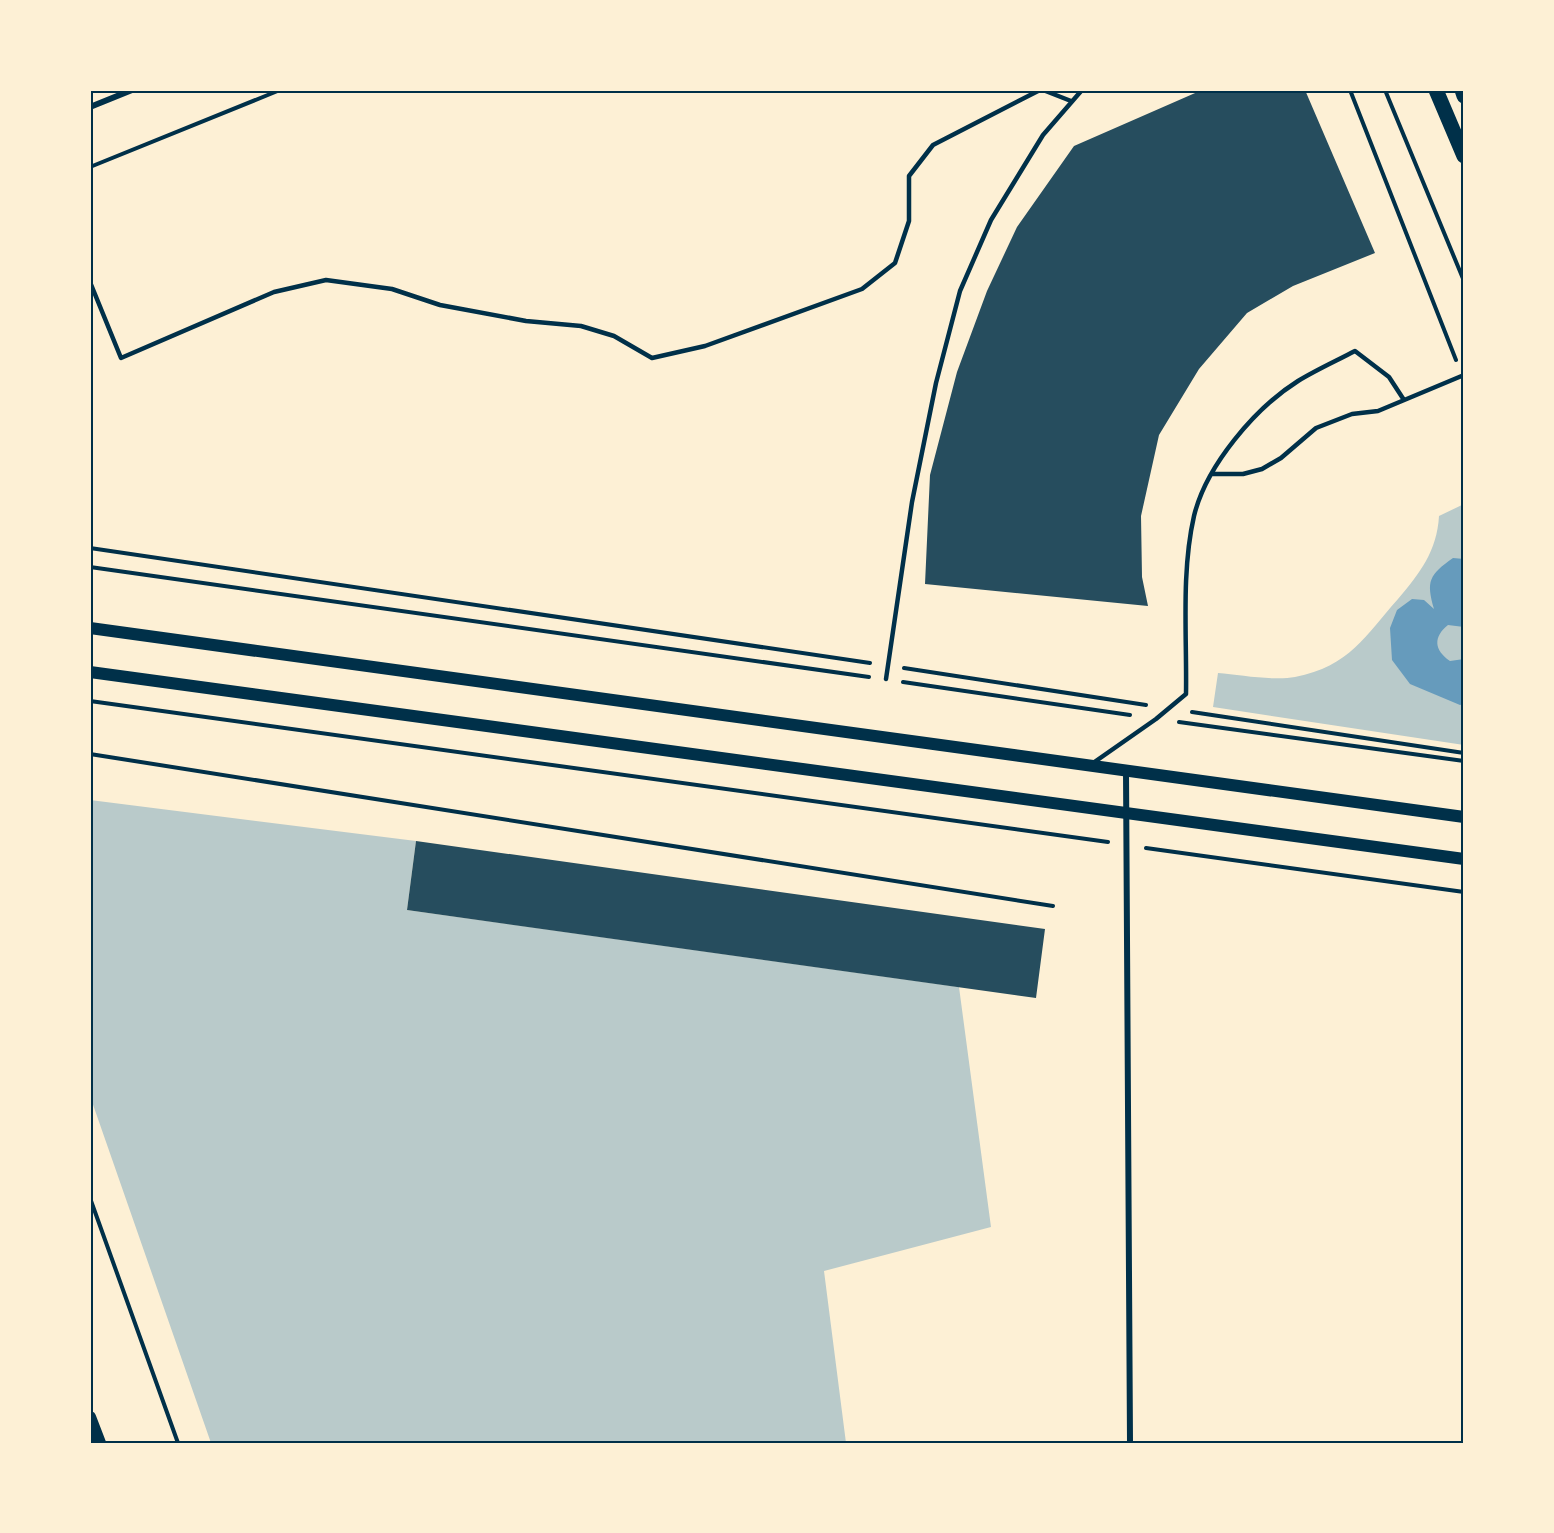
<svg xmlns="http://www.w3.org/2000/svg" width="1554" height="1533" viewBox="0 0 1554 1533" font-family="Helvetica,sans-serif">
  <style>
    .green { fill: #b9caca }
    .water { fill: #669bbc }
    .building { fill: #264d5e }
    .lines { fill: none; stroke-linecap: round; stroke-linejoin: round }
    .path { stroke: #003049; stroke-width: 4 }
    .service { stroke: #003049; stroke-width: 4.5 }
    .minor { stroke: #003049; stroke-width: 6 }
    .secondary { stroke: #003049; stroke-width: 12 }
    .primary { stroke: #003049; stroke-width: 15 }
    .neatline { fill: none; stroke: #003049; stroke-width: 2 }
  </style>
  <rect width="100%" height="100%" fill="#fdf0d5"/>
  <path class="green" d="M1464 504V745L1213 707 1218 673C1240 675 1275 681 1295 677 1350 666 1365 636 1398 599 1420 573 1437 551 1439 516Z
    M90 800 416 841 407 910 959 987 991 1227 824 1271 846 1443H211L90 1096Z"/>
  <path class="water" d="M1453 558 1464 559V627L1448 625C1433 637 1434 650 1450 661L1464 659V704L1460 705 1410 684 1392 660 1390 628 1397 610 1412 599 1424 600 1434 609C1426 581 1429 575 1453 558Z"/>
  <path class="building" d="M1202 90H1305L1375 253 1293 286 1247 313 1199 369 1159 435 1141 516 1142 577 1148 606 925 584 930 475 957 372 987 291 1017 227 1074 146Z
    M416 841 1045 929 1036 998 407 910Z"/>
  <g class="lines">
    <path class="path" d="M1350 90 1456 360
      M1385 90 1464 281
      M90 167 280 90
      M90 548 870 663
      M90 567 869 677
      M904 668 1146 705
      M903 682 1130 715
      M90 701 1108 842
      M1192 712 1464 753
      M1179 722 1464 761
      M90 754 1053 906
      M1146 848 1464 892
      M90 1198 178 1443"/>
    <path class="service" d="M1043 90 1071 101
      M90 282 121 358 274 292 326 280 392 289 440 305 526 321 581 326 614 336 652 358 705 346 862 289 895 263 909 221V176L933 145 1040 90
      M1213 474H1243L1262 469 1281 458 1316 428 1352 414 1378 411 1464 375
      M886 679 912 502 936 383 960 291 991 220 1043 135 1082 90
      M1093 763 1156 719 1186 694C1187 636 1181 573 1194 516 1206 466 1255 408 1298 381 1316 370 1336 361 1355 351L1389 377 1404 400"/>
    <path class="minor" d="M90 107 132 90
      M1126 771 1130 1443"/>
    <path class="secondary" d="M90 628 1464 817
      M90 672 1464 859
      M90 1417 100 1443"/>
    <path class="primary" d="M1436 90 1464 156
      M1462 90 1464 96"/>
  </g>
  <rect width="1554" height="1533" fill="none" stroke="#fdf0d5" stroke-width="183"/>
  <rect x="92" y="92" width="1370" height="1350" class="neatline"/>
</svg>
